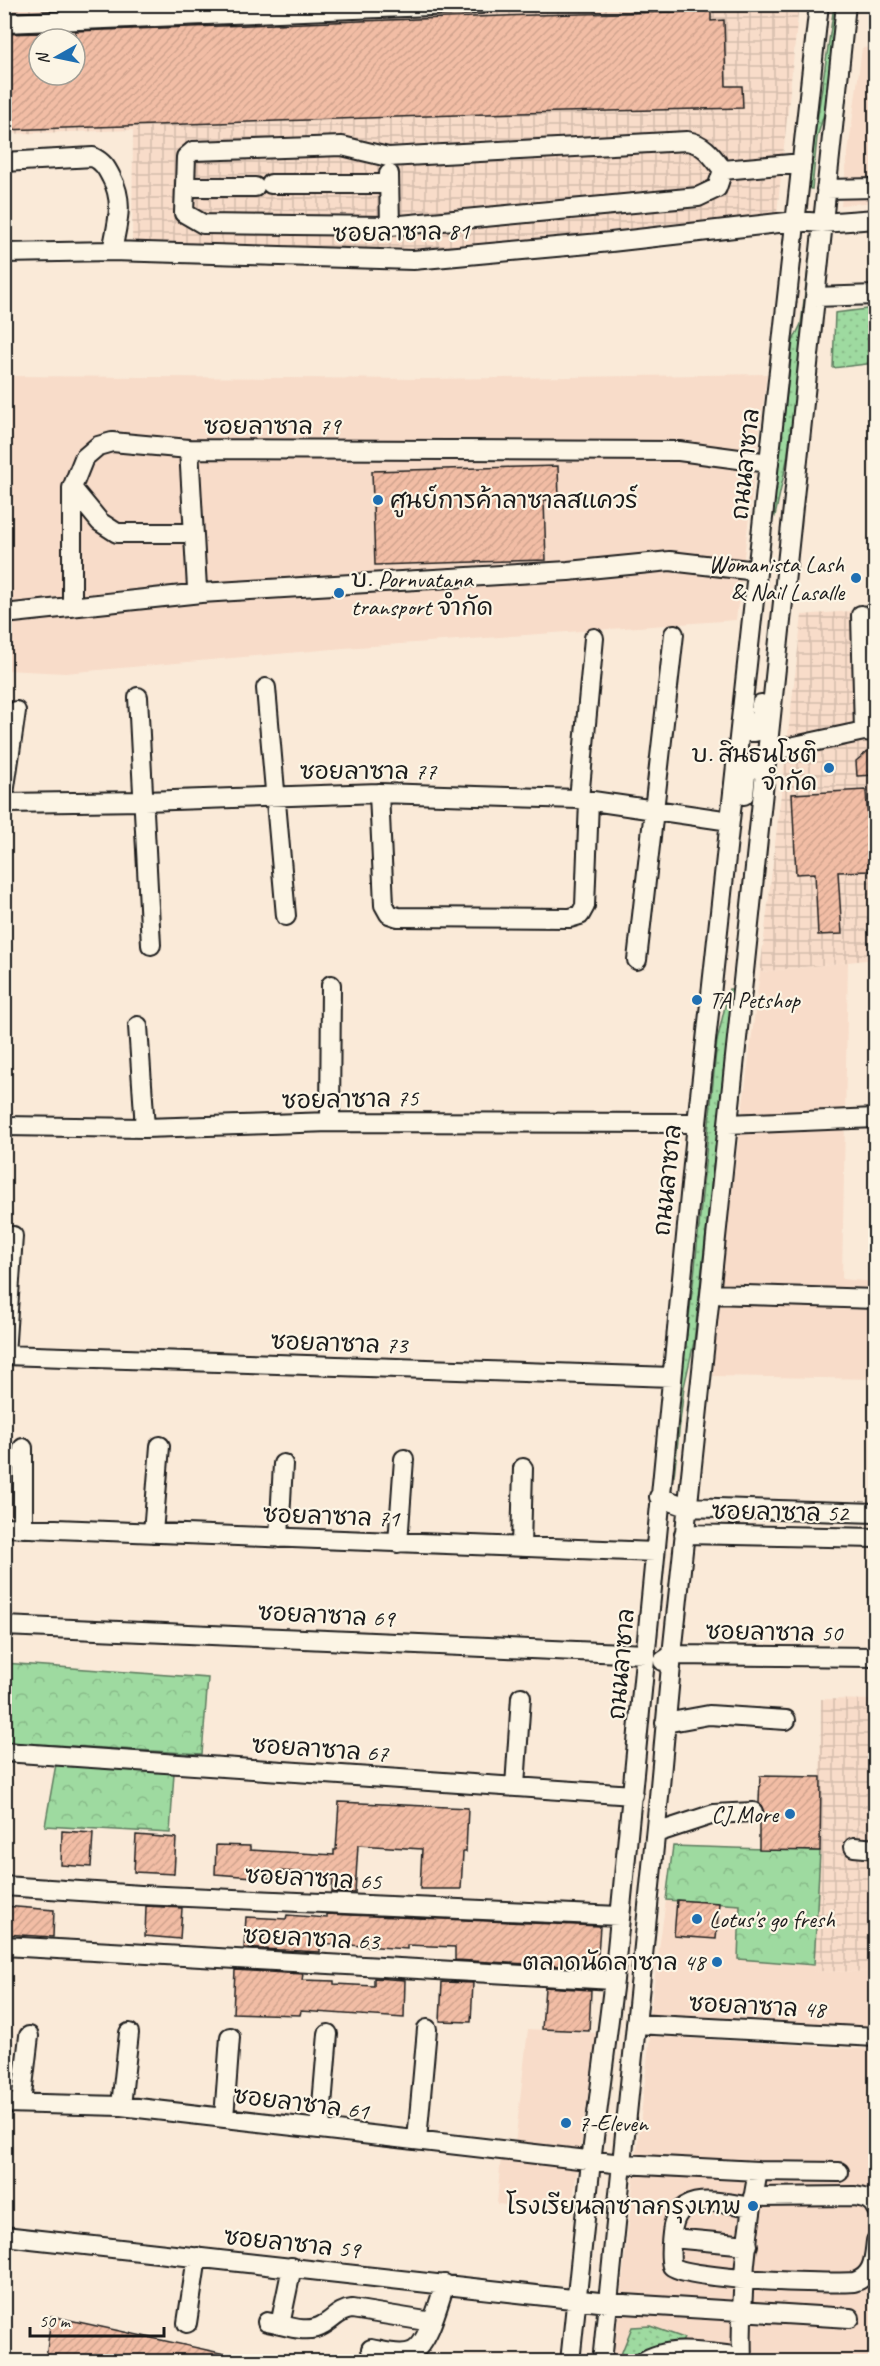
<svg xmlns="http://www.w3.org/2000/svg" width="880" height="2366" viewBox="0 0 880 2366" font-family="Caveat,'Playpen Sans Thai',sans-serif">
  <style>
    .built { fill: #f8dcc9 }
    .industrial { fill: url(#industrial-grid); fill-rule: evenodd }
    .grass { fill: url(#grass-dots); stroke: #5d7b5e; stroke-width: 1.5 }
    .forest { fill: url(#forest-crowns); stroke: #5d7b5e; stroke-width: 1.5 }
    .building { fill: url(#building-hatch); stroke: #1c1c1c; stroke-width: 1.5 }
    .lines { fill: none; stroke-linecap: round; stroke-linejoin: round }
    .minor-casing { stroke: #1c1c1c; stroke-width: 22 }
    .minor { stroke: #fcf5e5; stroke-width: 18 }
    .poi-dot { fill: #1f6fb2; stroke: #fcf5e5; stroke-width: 2 }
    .labels { text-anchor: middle; stroke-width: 4.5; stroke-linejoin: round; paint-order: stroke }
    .street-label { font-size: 24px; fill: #1c1c1c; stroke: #fcf5e5 }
    .poi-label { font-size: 24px; fill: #1c1c1c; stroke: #fcf5e5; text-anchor: start }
  </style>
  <defs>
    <pattern id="industrial-grid" width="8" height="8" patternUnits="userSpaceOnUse" patternTransform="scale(1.5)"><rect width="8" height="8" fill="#f8dcc9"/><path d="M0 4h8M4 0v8" fill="none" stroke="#d4bcac"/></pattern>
    <pattern id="grass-dots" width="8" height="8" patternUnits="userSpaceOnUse" patternTransform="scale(1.5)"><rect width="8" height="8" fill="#9edaa0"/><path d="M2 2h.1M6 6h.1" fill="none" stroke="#88ba89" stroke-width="1.8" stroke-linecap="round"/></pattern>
    <pattern id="forest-crowns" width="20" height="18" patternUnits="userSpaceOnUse" patternTransform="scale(1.5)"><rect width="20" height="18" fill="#9edaa0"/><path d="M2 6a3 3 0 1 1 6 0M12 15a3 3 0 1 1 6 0" fill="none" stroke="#88ba89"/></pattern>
    <pattern id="building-hatch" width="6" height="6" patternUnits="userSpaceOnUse" patternTransform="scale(1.5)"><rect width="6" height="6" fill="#f2bda5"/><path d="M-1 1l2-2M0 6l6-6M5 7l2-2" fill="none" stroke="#cfa28d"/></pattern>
  </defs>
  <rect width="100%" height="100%" fill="#faead8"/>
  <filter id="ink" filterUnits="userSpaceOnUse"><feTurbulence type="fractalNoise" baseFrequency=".0167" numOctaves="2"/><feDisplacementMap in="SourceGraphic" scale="12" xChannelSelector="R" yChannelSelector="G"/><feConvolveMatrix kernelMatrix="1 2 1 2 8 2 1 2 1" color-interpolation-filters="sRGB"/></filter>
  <g filter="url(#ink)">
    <path class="built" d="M875 47V202L841 205 862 48Z
      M767 374 736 620 344 648 65 673 5 670V376L429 379Z
      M848 962 842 1279 875 1282V1379L713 1376 721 1277 760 972Z
      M666 1900 740 1905 738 1959 814 1965V1971L875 1972V2028L649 2018Z
      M528 2029 597 2033 571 2212 497 2204 502 2143 515 2144Z
      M650 2036 875 2050V2361L613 2362Z"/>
    <path class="industrial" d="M4 5H799L777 213 412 252 132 244 133 130 5 134ZM39 39H75V75H39Z
      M875 609V959L760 972 802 615Z
      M821 1699 875 1700V1972L814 1971 820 1851Z"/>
    <path class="grass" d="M834 5H839L828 100 817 138 812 189 808 188C815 127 826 66 834 5Z
      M808 269H812L787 460 775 516 773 511 793 341 801 324Z
      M875 308V363L833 368 835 313Z
      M9 982 10 1112 5 1113 4 983Z
      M729 989H733L694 1342 684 1387 674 1476 670 1474 695 1267 717 1041Z
      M650 2326 684 2338 680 2347 636 2361 618 2362 632 2327Z"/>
    <path class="forest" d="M4 1663 208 1678 202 1754 5 1742Z
      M56 1764 174 1773 170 1833 45 1826Z
      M673 1846 820 1851 814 1965 738 1959 740 1905 666 1900Z"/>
    <path class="building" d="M711 11V21L724 20 726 86H742L743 108 519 113 4 130V34L39 33V75H75V31L533 15Z
      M558 466 559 500H544L546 560 375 565 372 471Z
      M876 744V775L857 776 856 761Z
      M866 790 871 871 838 872 842 934 818 935 815 873 796 874 792 794Z
      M760 1776 821 1777 820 1851 759 1850V1821L764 1812 759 1803Z
      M339 1802 468 1808 466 1852H463L461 1889H420L422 1849 358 1845 355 1893 332 1892 333 1874 279 1871 278 1879 215 1874 216 1845 250 1846V1850L334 1855V1850H336Z
      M62 1831 93 1833 91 1867 61 1865Z
      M136 1835 176 1838 174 1874 134 1872Z
      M677 1900 719 1903 716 1939 674 1936Z
      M4 1906 54 1910 53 1937 4 1934Z
      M146 1906 182 1908 180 1939 145 1936Z
      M327 1914 600 1926 597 1968 455 1960V1947L407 1945V1949L320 1943V1952L244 1948 246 1917 286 1919 287 1915 327 1918Z
      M235 1970 303 1974 302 1980 334 1981V1984L374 1986V1978L405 1980 404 2018 301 2011 300 2015 233 2013Z
      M442 1982 473 1983 471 2022 440 2021Z
      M545 1987 591 1990 589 2031 542 2029Z
      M51 2316 230 2355 229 2361 46 2360Z"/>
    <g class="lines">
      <g class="minor-casing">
        <path id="minor" d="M4 23 481 4
          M4 162 93 157C103 162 106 167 111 177 125 202 117 224 112 251
          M723 170 717 188 698 197 390 226 203 224 184 213 186 157 193 151 342 146 388 157 687 141C705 144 712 156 723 170L802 163
          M389 174 390 226
          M271 184H389
          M185 187H255
          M826 189 876 188
          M4 253 112 251 413 260 611 242 796 221 822 223 876 219
          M815 297 876 295
          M72 488 100 522 117 533H193
          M757 571 670 561 568 571 201 593 197 588 189 449 679 451 769 463
          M72 607V488L84 458 98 446 112 442 189 449
          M4 614 201 593
          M861 615 864 731
          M266 688 286 916
          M138 697 151 945
          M742 712 744 724 749 732H755L760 723 761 704
          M767 752 864 731 874 732
          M379 793 384 905 389 914 398 917 570 918 580 915 585 906 589 801
          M4 794 16 711
          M744 795 746 775 751 764 758 761 765 768 764 777
          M579 799 594 638
          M4 803 144 801 379 793 579 799 730 821
          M637 960 674 634
          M138 1026 145 1128
          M330 1122 331 985
          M728 1124 876 1118
          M4 1126 145 1128 330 1122 697 1123
          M710 1294 876 1299
          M4 1355 672 1377
          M5 1355 13 1236
          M659 1497 687 1507 876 1513
          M4 1527 655 1552
          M23 1528V1448
          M153 1533 160 1446
          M684 1534 876 1538
          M279 1538 283 1464
          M398 1543 404 1459
          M521 1547 523 1468
          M4 1626 646 1654
          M663 1661 672 1655 876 1657
          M665 1723 709 1715 786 1720
          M4 1752 633 1795
          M515 1786 521 1697
          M656 1833 714 1814 753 1812
          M854 1847 876 1849
          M4 1886 141 1895 619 1916
          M4 1946 614 1980
          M636 2024 876 2037
          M4 2103 121 2106 622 2164 758 2171 839 2172
          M21 2103 29 2036
          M121 2106 129 2033
          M224 2118 230 2037
          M320 2129 328 2034
          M417 2140 427 2029
          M753 2197 855 2196C865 2198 872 2199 876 2209
          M752 2207C721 2203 676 2188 672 2233 671 2244 669 2255 672 2266 688 2280 827 2284 854 2282 874 2276 874 2258 876 2241
          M4 2236 608 2303 850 2318
          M672 2238 748 2245
          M267 2322C284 2325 308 2335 323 2325 334 2319 339 2310 352 2309L432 2322
          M187 2323 197 2257
          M280 2325 292 2267
          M371 2349C383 2351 401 2357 413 2351 429 2343 439 2301 445 2284
          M570 2362 591 2161 614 1980 697 1123 819 4
          M602 2362 659 1797 672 1655 846 4
          M643 2362C669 2344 712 2354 742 2357
          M742 2362C740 2298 746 2234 758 2171"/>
      </g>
      <use href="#minor" class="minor"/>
    </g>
  </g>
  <g class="poi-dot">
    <circle cx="378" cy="500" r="6"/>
    <circle cx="856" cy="578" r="6"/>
    <circle cx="339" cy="593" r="6"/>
    <circle cx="829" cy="768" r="6"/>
    <circle cx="697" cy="1000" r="6"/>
    <circle cx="790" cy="1814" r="6"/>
    <circle cx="697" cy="1919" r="6"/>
    <circle cx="717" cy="1962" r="6"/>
    <circle cx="566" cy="2123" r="6"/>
    <circle cx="753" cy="2206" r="6"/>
  </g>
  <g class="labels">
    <g class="street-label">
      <text transform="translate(401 232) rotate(-1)" y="8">ซอยลาซาล 81</text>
      <text x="272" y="434">ซอยลาซาล 79</text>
      <text transform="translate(745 464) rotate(-84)" y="8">ถนนลาซาล</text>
      <text x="368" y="779">ซอยลาซาล 77</text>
      <text transform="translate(350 1099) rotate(-1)" y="8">ซอยลาซาล 75</text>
      <text transform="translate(667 1180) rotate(-84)" y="8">ถนนลาซาล</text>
      <text transform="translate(339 1343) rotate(2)" y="8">ซอยลาซาล 73</text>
      <text transform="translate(780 1512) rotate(1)" y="8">ซอยลาซาล 52</text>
      <text transform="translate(331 1516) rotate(2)" y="8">ซอยลาซาล 71</text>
      <text transform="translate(326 1615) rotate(3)" y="8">ซอยลาซาล 69</text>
      <text transform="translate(774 1632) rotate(1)" y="8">ซอยลาซาล 50</text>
      <text transform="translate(621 1664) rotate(-85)" y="8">ถนนลาซาล</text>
      <text transform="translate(320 1749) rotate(4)" y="8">ซอยลาซาล 67</text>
      <text transform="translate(313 1878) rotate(3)" y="8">ซอยลาซาล 65</text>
      <text transform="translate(311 1938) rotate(3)" y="8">ซอยลาซาล 63</text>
      <text transform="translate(757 2006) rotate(3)" y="8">ซอยลาซาล 48</text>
      <text transform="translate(301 2103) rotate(7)" y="8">ซอยลาซาล 61</text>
      <text transform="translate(292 2243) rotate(6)" y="8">ซอยลาซาล 59</text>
    </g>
    <g class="poi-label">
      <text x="390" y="508">ศูนย์การค้าลาซาลสแควร์</text>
      <text x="844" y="572" text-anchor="end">Womanista Lash<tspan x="844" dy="28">&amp; Nail Lasalle</tspan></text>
      <text x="351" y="587">บ. Pornvatana<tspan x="351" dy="28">transport จำกัด</tspan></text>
      <text x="817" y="762" text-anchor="end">บ. สินธนโชติ<tspan x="817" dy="28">จำกัด</tspan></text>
      <text x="709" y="1008">TA Petshop</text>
      <text x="778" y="1822" text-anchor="end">CJ More</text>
      <text x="709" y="1927">Lotus's go fresh</text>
      <text x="705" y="1970" text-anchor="end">ตลาดนัดลาซาล 48</text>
      <text x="578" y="2131">7-Eleven</text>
      <text x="741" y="2214" text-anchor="end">โรงเรียนลาซาลกรุงเทพ</text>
    </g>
  </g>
  <rect width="880" height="2366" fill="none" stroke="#fcf5e5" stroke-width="24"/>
  <rect x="12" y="12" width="856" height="2342" fill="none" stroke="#1c1c1c" stroke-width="2" filter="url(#ink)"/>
  <g transform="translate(57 57) rotate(261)"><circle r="28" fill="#fcf5e5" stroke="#a29e95" stroke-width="1.5"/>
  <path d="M0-4.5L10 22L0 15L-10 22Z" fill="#1f6fb2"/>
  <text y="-9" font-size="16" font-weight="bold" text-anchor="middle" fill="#1c1c1c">N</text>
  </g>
  <path d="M30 2327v9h134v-9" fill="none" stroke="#1c1c1c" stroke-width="3"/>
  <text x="39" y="2327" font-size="18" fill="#1c1c1c" stroke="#fcf5e5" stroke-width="4.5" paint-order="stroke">50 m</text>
</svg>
